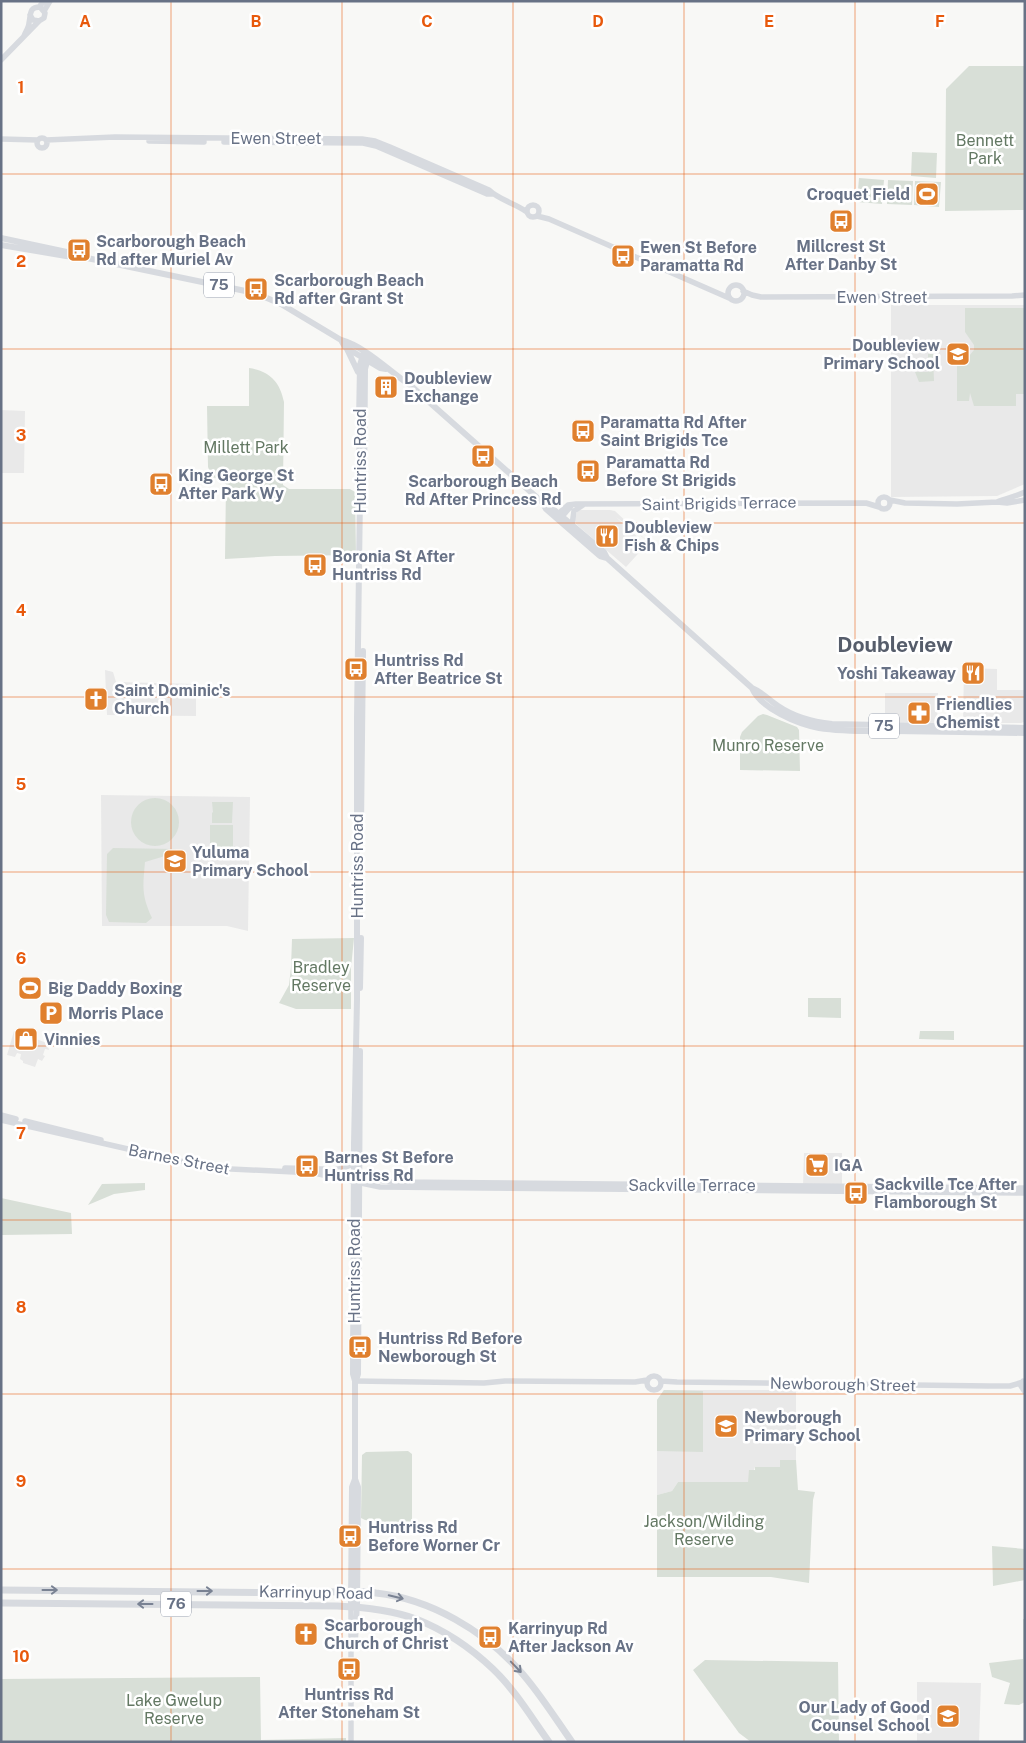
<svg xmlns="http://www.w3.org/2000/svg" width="1026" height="1743" viewBox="0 0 1026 1743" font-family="'Public Sans',sans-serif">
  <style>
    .built { fill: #e9e9e9 }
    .green { fill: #d8dfd7 }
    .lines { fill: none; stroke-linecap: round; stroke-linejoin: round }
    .secondary { stroke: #d7dadf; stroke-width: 5.5 }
    .primary { stroke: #d7dadf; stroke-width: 6 }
    .highway { stroke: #d7dadf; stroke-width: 7 }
    .oneway { stroke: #798293 }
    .grid { fill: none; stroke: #e8590c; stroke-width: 1; stroke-opacity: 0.55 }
    .labels { text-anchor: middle; stroke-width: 5; stroke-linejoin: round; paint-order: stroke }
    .shield { fill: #fff; stroke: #959caa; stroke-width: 1 }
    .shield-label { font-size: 15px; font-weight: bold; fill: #687286 }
    .street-label { font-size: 16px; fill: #687286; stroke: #fff }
    .park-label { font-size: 16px; fill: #637863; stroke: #fff }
    .poi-label { font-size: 16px; font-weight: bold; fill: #687286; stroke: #fff; text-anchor: start }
    .district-label { font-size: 21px; font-weight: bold; fill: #565d6b; stroke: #fff }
    .grid-label { font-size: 16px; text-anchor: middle; font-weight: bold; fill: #e8590c; stroke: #fff; stroke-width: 5; stroke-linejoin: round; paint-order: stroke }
  </style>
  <rect width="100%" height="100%" fill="#f8f8f6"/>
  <path class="built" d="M891 305H1025V484L997 496 891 497Z
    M1 410 25 411 24 473H1Z
    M579 510H610L615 511 646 540 616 517 646 545 626 567 576 524 575 520 577 512Z
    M964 668 997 669V690H1025L1024 722 1021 723H963Z
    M105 670 113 672 116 682 196 684V716L107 715Z
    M885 693H938L937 723 885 722Z
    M101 795 250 797 248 931 227 926H102Z
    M14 1031 47 1043 49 1050 45 1049 43 1055 45 1056 42 1061 38 1059 35 1067 23 1063V1061L20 1059 21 1054 17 1053 15 1057 7 1055Z
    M804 1153H842V1186H803Z
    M664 1390H796V1460H781L780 1467H755L749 1482H678L672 1491 657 1495V1400Z
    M917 1682 981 1683 979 1742H917Z"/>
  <path class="green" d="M969 66H1025V210L945 211 946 89Z
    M912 152 937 153 936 178 911 176Z
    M859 178 884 180 882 204 857 202Z
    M888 180 913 181 912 205 887 204Z
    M915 181 941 182 939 207 914 205Z
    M965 308H1024V394H1016V406H974L970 393 969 401H957V358L969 356 970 383 969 356 974 350V345L965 332Z
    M928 354H933L934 381 919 382 915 372H928Z
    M249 368C270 371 280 382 284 402L283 485 289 489H350L355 492 356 555 275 556 225 559 226 484 222 480 212 477 208 467 207 406H249Z
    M763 714 767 715 797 727 799 730 800 771 740 770V737L742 732 758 716Z
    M131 822a24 24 0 1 1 48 0a24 24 0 1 1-48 0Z
    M212 802H233L232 823H212V813L213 812Z
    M210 825H233V848H210Z
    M113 848 176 849 175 853 145 862C143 886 141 895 152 918L146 923 109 922 106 915 107 854Z
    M354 938 351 968V1009H296L279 1003 289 985 291 967 292 939Z
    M808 998H841V1018L808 1017Z
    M920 1031H954V1040L919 1039Z
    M145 1183V1190L114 1194 88 1205 102 1184Z
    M1 1198 71 1213 72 1234 2 1235Z
    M664 1390 703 1391V1452L657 1451V1400Z
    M408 1451 412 1454V1521L409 1525 365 1520 361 1518 362 1455 366 1452Z
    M780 1460H796L798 1490 815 1492 813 1500 809 1583 771 1577H657V1495L672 1491 678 1482H748L749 1470H755V1467H780Z
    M992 1546 1025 1549V1580L993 1586Z
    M1023 1619H1025V1702L1019 1705 1004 1704 1010 1683 992 1677 989 1663 1023 1659Z
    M705 1660 838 1662 839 1742H751L739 1733 693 1670Z
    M260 1677 261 1740 346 1738V1742H1V1679Z"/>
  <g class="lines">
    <path class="secondary" d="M39 7 44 1
      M44 11 50 1
      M24 36C26 31 29 27 29 23 31 14 29 7 40 7L45 13 44 18 39 21 33 20 30 15
      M1 60 39 21
      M37 143a5 5 0 1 1 10 0a5 5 0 1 1-10 0Z
      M1 139 38 140
      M46 140 115 137 362 139 375 141 390 147 489 190C499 200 515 203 527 212
      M149 141 204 142
      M224 142 363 143 376 146 487 194H494
      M527 211a6 6 0 1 1 12 0a6 6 0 1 1-12 0Z
      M537 216 549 219 729 298
      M728 293a8 8 0 1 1 16 0a8 8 0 1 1-16 0Z
      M743 291 752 295 761 297 1012 296 1025 295
      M878 503a6 6 0 1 1 12 0a6 6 0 1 1-12 0Z
      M890 500 905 503 957 504 997 502 1007 503 1025 500
      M997 502C1006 498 1015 497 1025 492
      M556 516 568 505 576 504 866 503 879 507
      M559 520 572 505
      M572 525 574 511 583 505
      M1 1115 16 1119
      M1 1120 211 1168 314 1173 380 1187 1025 1193
      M25 1121 101 1140
      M285 1168 322 1169 366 1179 394 1182 1025 1188
      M333 1170 344 1168 354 1163
      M647 1383a7 7 0 1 1 14 0a7 7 0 1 1-14 0Z
      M355 1381 484 1383 505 1381 635 1382 647 1380
      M661 1381 677 1382 989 1386H1010L1023 1382
      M1023 1381 1021 1386 1025 1392
      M355 1647 357 1607
      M351 1742V1607"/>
    <path class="primary" d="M1 238 76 254
      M1 245 66 256 87 258 255 293 281 304 341 340C366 347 389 371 410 385L542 502 546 509 600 556 607 558 752 688C762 692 769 700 778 706 794 717 813 722 832 724L1025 728
      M341 340 345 347 380 368 386 369
      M347 349 358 372
      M364 488 365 369 369 355
      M543 502 553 509 604 552 607 558
      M752 688C761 709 798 724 819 728 844 732 870 731 895 731 938 732 982 732 1025 733
      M361 826 363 651
      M360 988 361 938
      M356 1380 358 1374 360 1051
      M355 1479 358 1487 357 1607
      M351 1607 352 1487 355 1479V1381L353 1374 354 1144 357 1000V718L360 494 359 421 360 365 364 352"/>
    <path class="highway" d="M1 1590 312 1593C333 1592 355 1590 376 1593 431 1599 484 1631 520 1671 539 1692 555 1718 572 1742
      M1 1603 337 1606C361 1607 394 1611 416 1619 444 1630 472 1649 493 1669 515 1690 531 1717 549 1742"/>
  </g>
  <defs><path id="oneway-shaft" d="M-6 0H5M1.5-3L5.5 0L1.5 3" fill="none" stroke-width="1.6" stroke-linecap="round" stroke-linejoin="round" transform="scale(1.25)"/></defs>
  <g class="oneway">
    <use href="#oneway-shaft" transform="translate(50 1590)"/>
    <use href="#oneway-shaft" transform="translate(205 1591)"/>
    <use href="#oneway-shaft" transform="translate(396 1597) rotate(14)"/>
    <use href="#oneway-shaft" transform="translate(145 1604) rotate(-180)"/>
    <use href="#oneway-shaft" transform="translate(516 1667) rotate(46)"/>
  </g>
  <path class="grid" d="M171 1V1742M342 1V1742M513 1V1742M684 1V1742M855 1V1742M1 174H1025M1 349H1025M1 523H1025M1 697H1025M1 872H1025M1 1046H1025M1 1220H1025M1 1394H1025M1 1569H1025"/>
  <defs>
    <g id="stadium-square" transform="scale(1.25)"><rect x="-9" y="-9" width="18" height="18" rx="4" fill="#e0802e" stroke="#fff"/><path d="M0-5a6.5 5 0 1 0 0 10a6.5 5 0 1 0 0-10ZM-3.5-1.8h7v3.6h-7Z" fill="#fff"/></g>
    <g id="bus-square" transform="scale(1.25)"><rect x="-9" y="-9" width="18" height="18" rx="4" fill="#e0802e" stroke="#fff"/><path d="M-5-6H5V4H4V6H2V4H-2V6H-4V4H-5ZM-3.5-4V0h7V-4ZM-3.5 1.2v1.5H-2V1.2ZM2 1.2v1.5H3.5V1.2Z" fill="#fff"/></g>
    <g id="school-square" transform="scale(1.25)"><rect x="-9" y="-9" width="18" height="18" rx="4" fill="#e0802e" stroke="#fff"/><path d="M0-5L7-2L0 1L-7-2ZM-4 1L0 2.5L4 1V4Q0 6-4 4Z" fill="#fff"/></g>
    <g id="building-square" transform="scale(1.25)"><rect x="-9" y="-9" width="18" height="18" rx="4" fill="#e0802e" stroke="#fff"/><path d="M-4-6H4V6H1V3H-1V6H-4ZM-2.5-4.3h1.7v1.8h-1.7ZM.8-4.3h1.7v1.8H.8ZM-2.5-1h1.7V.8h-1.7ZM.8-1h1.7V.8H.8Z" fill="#fff"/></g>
    <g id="restaurant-square" transform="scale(1.25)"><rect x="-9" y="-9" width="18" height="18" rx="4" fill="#e0802e" stroke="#fff"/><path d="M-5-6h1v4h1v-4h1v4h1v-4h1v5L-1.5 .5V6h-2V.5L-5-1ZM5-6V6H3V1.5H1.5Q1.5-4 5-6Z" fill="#fff"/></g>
    <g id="church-square" transform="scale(1.25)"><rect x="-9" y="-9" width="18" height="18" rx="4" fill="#e0802e" stroke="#fff"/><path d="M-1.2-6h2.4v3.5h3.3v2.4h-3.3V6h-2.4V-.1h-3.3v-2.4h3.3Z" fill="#fff"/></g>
    <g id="pharmacy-square" transform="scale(1.25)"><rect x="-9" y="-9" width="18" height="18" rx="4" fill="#e0802e" stroke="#fff"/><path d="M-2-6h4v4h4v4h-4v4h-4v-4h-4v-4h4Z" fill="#fff"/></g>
    <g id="parking-square" transform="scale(1.25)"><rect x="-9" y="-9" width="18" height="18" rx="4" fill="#e0802e" stroke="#fff"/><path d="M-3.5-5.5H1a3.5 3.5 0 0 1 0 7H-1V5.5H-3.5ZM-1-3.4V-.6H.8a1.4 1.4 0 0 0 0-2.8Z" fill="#fff"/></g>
    <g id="shop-square" transform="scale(1.25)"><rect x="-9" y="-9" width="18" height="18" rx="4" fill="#e0802e" stroke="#fff"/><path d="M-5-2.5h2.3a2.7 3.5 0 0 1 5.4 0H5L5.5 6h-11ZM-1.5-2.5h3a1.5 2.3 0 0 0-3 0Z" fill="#fff"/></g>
    <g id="supermarket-square" transform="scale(1.25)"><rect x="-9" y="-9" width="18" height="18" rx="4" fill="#e0802e" stroke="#fff"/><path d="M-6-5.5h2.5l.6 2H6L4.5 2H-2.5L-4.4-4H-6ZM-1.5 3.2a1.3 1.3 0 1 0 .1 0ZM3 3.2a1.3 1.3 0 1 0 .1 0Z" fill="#fff"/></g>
  </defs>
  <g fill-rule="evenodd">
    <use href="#stadium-square" x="927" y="194"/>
    <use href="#bus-square" x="841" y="221"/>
    <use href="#bus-square" x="79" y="250"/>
    <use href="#bus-square" x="623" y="256"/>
    <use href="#bus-square" x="256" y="289"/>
    <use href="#school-square" x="958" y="354"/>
    <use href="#building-square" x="386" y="387"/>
    <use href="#bus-square" x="583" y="431"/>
    <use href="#bus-square" x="483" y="456"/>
    <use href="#bus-square" x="588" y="471"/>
    <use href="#bus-square" x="161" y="484"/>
    <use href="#restaurant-square" x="607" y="536"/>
    <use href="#bus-square" x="315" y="565"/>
    <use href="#bus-square" x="356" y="669"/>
    <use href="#restaurant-square" x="973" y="673"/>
    <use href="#church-square" x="96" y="699"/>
    <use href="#pharmacy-square" x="919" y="713"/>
    <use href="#school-square" x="175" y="861"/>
    <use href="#stadium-square" x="30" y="988"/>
    <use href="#parking-square" x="51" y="1013"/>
    <use href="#shop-square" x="26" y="1039"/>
    <use href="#supermarket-square" x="817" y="1165"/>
    <use href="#bus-square" x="307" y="1166"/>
    <use href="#bus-square" x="856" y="1193"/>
    <use href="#bus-square" x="360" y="1347"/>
    <use href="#school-square" x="726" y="1426"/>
    <use href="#bus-square" x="350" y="1536"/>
    <use href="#church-square" x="306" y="1634"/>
    <use href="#bus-square" x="490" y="1637"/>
    <use href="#bus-square" x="349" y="1669"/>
    <use href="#school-square" x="948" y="1716"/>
  </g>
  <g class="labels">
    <g class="shield">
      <rect x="204" y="272.5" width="30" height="25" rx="4"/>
      <rect x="869" y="713.5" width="30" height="25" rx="4"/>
      <rect x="161" y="1591.5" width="30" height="25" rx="4"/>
    </g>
    <g class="shield-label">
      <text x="219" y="290">75</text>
      <text x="884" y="731">75</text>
      <text x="176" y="1609">76</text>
    </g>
    <g class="street-label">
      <text x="276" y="144">Ewen Street</text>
      <text x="882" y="303">Ewen Street</text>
      <text transform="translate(360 461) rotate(-90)" y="6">Huntriss Road</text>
      <text transform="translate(719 503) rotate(-1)" y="6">Saint Brigids Terrace</text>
      <text transform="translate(357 866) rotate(-90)" y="6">Huntriss Road</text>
      <text transform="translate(179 1159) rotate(11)" y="6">Barnes Street</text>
      <text x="692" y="1191">Sackville Terrace</text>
      <text transform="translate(354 1271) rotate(-90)" y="6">Huntriss Road</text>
      <text transform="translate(843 1384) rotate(1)" y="6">Newborough Street</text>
      <text transform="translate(316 1592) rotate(1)" y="6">Karrinyup Road</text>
    </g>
    <g class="park-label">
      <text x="985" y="146">Bennett<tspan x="985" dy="18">Park</tspan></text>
      <text x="246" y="453">Millett Park</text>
      <text x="768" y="751">Munro Reserve</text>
      <text x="321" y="973">Bradley<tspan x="321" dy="18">Reserve</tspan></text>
      <text x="704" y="1527">Jackson/Wilding<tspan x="704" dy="18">Reserve</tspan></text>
      <text x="174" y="1706">Lake Gwelup<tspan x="174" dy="18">Reserve</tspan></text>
    </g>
    <g class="poi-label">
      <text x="910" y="200" text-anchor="end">Croquet Field</text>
      <text x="96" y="247">Scarborough Beach<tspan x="96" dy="18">Rd after Muriel Av</tspan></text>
      <text x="841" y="252" text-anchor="middle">Millcrest St<tspan x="841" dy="18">After Danby St</tspan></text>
      <text x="640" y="253">Ewen St Before<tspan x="640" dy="18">Paramatta Rd</tspan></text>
      <text x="274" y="286">Scarborough Beach<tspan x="274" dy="18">Rd after Grant St</tspan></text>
      <text x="940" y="351" text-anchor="end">Doubleview<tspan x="940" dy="18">Primary School</tspan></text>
      <text x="404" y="384">Doubleview<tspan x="404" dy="18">Exchange</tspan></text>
      <text x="600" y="428">Paramatta Rd After<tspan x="600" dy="18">Saint Brigids Tce</tspan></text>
      <text x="606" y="468">Paramatta Rd<tspan x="606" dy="18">Before St Brigids</tspan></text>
      <text x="178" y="481">King George St<tspan x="178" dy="18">After Park Wy</tspan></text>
      <text x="483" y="487" text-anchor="middle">Scarborough Beach<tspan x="483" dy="18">Rd After Princess Rd</tspan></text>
      <text x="624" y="533">Doubleview<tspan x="624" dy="18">Fish &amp; Chips</tspan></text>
      <text x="332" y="562">Boronia St After<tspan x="332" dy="18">Huntriss Rd</tspan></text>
      <text x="374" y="666">Huntriss Rd<tspan x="374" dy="18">After Beatrice St</tspan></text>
      <text x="956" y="679" text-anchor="end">Yoshi Takeaway</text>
      <text x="114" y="696">Saint Dominic's<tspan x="114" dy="18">Church</tspan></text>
      <text x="936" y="710">Friendlies<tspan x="936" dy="18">Chemist</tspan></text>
      <text x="192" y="858">Yuluma<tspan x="192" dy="18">Primary School</tspan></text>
      <text x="48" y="994">Big Daddy Boxing</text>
      <text x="68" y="1019">Morris Place</text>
      <text x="44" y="1045">Vinnies</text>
      <text x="324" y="1163">Barnes St Before<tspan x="324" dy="18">Huntriss Rd</tspan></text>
      <text x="834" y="1171">IGA</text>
      <text x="874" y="1190">Sackville Tce After<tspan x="874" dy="18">Flamborough St</tspan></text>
      <text x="378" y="1344">Huntriss Rd Before<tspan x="378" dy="18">Newborough St</tspan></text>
      <text x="744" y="1423">Newborough<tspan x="744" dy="18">Primary School</tspan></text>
      <text x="368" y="1533">Huntriss Rd<tspan x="368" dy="18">Before Worner Cr</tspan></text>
      <text x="324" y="1631">Scarborough<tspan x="324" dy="18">Church of Christ</tspan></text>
      <text x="508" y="1634">Karrinyup Rd<tspan x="508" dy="18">After Jackson Av</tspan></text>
      <text x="349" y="1700" text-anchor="middle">Huntriss Rd<tspan x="349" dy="18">After Stoneham St</tspan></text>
      <text x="930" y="1713" text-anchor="end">Our Lady of Good<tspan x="930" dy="18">Counsel School</tspan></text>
    </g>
    <g class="district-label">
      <text x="895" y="652">Doubleview</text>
    </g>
  </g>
  <g class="grid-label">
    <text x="85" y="27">A</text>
    <text x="256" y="27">B</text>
    <text x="427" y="27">C</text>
    <text x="598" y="27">D</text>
    <text x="769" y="27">E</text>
    <text x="940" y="27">F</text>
    <text x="21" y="93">1</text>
    <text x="21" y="267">2</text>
    <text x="21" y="441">3</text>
    <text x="21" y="616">4</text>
    <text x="21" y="790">5</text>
    <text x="21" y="964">6</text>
    <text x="21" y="1139">7</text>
    <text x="21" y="1313">8</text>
    <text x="21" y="1487">9</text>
    <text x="21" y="1662">10</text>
  </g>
  <rect width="1026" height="1743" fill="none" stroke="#687286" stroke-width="5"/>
</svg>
